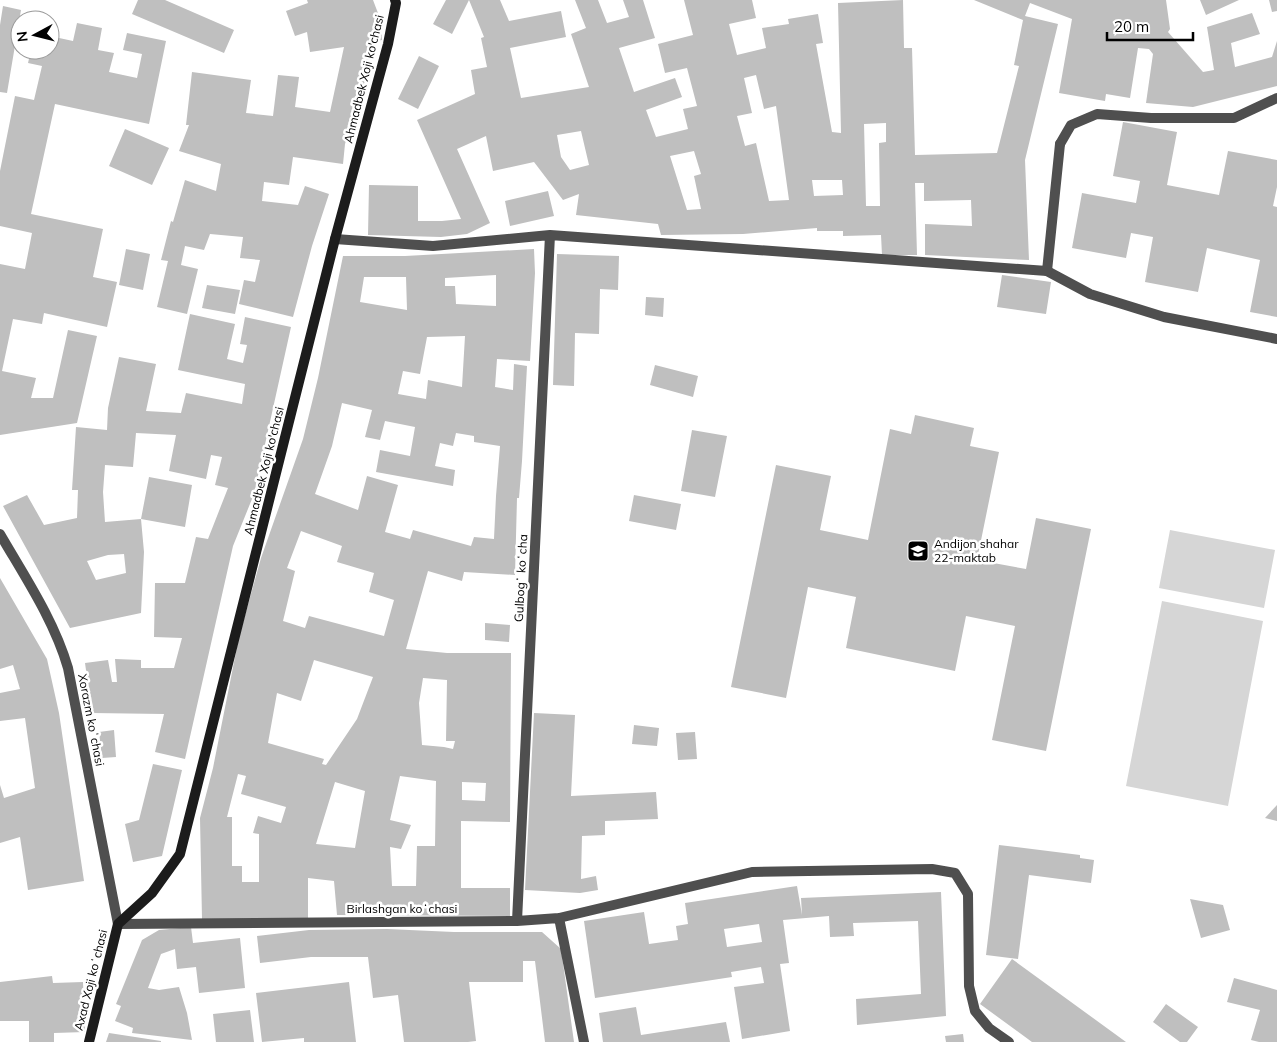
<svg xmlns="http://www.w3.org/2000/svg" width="1277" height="1042" viewBox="0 0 1277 1042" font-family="Mulish,sans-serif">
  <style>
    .park { fill: #d6d6d6 }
    .building { fill: #bfbfbf; fill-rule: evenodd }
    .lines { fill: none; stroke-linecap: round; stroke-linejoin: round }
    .lane { stroke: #4f4f4f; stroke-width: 10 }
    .street { stroke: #4f4f4f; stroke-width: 10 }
    .secondary { stroke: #1c1c1c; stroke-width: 10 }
    .labels { text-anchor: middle; stroke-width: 5; stroke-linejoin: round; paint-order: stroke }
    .street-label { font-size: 12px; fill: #000; stroke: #fff }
    .poi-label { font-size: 12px; fill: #000; stroke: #fff; text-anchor: start }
  </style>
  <rect width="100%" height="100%" fill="#fff"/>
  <path class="park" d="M1170 530 1275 550 1264 608 1159 588Z
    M1162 601 1263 621 1228 806 1126 786Z"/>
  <path class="building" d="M138 0H165L234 30 224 53 132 14Z
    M307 0H373L381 21 382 40 372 42 364 85 345 144 343 164 293 157 289 185 264 182 262 201 298 205 305 186 329 194 312 246 293 317 239 304 244 280 255 282 260 260 240 258 243 237 210 234 204 250 185 246 181 265 198 269 187 314 157 307 168 261 161 260 171 221 173 222 185 180 216 191 221 164 179 151 189 125H186L192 72 251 80 246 113 273 116 278 75 299 77 295 107 330 112 344 47 310 52 307 32 295 36 286 11 308 3Z
    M446 0H469L452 34 433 24Z
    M469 0H500L509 21 561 11 566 37 510 48 521 98 589 87 571 34 586 28 575 0H598L607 23 629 17 623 0H643L655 38 619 48 634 92 675 78 682 97 646 110 656 137 688 129 683 109 697 106 687 68 665 73 658 44 693 35 684 0H752L756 18 729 24 737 55 766 48 762 28 789 24 788 19 818 14 823 43 816 44 832 132 841 133 838 3 903 0 904 48H912L915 155 997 153 1019 66 1014 65 1023 20 974 0H1166L1170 29 1168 32 1203 72 1214 70 1207 27 1252 13 1260 34 1231 43 1235 67 1272 57 1277 41V86L1193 107 1146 103 1153 54 1149 49 1138 48 1130 98 1106 94 1105 101 1059 93 1072 19 1030 3 1025 16 1058 24 1025 160 1029 260 925 255V224L972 226 971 200 924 201V183H915L917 255H882L881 235 843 236V231H817V228L743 234 661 235 658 224 576 215 579 194 563 200 534 162 493 171 486 136 457 149 490 223 467 234 441 237 368 235 369 185 418 186V221H442L461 219 417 120 475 94 471 70 487 67 481 38 484 37ZM756 75 764 109 776 106 789 200 769 201 756 143 745 146 737 116 752 113 744 78ZM886 123V142L879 143 880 206H866L864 124ZM581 131 589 165 570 170 561 157 557 135ZM694 151 701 174 694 176 701 209 687 210 670 156ZM812 180H842L843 195 814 196Z
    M1200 0H1239L1206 15Z
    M1269 0H1277V11L1272 12Z
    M3 6 21 10 7 93 0 92V25Z
    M77 23 102 28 98 50 114 53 109 72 137 78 142 54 123 50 127 33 166 41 149 124 55 104 31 214 103 229 93 277 117 282 107 327 44 313 42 324 13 319 2 371 36 378 31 398H53L68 330 97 336 77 423 0 435V264L25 269 32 233 0 226V171L15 96 34 100 42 66 28 63 31 50H50V36L73 41Z
    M419 56 439 66 418 109 398 99Z
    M1123 122 1177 132 1167 185 1219 195 1228 151 1277 160V187L1273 206 1277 207V317L1250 312 1260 260 1207 248 1198 292 1145 282 1153 237 1131 233 1126 258 1072 248 1082 193 1136 203 1140 181 1113 176Z
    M125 129 169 148 152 185 109 166Z
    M548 191 554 216 510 226 505 201Z
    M126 249 150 254 143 290 119 285Z
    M534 249 535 273 530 361 497 359 495 387 513 390 514 364 527 366 522 461 519 498H517L515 575 464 572 462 581 428 571 406 649 447 653H511L510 822 461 821V888H510V916L337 915 334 881 308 878V919H202L200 818 213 768 239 637 261 558 303 439 318 378 343 256H405ZM496 275V306L456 304 455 286H445V278ZM364 277H406L407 310 360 302ZM465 336 462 387 428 380 426 399 398 394 403 371 420 374 427 337ZM342 403 372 410 365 437 380 440 385 421 415 427 410 456 380 450 376 472 453 486 455 470 435 466 440 443 453 446 456 433 474 436V442L500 446 496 496 494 539 474 537 471 546 413 530 410 539 385 532 398 485 367 476 358 510 315 494 332 446ZM301 531 342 546 337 562 374 573 369 592 394 600 384 636 309 616 305 628 283 621 295 571 287 568ZM314 660 373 677 357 719 326 765 322 764 324 759 268 743 277 693 301 701ZM423 678 447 680 446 741H455L453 749 444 747 422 745 419 703ZM238 774 246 776 241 794 286 807 281 823 258 816 253 833 259 834V882H242V866H232V817H227ZM400 776 436 781 435 846H417L416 886H392L390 847 401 849 411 825 390 820ZM335 782 365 791 355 848 316 844ZM462 782 486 783 485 801 462 800Z
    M557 254 619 256 618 290 600 289 599 334 575 333 574 386 553 385Z
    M1002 275 1051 282 1046 314 997 307Z
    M207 285 240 290 235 314 202 308Z
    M646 297 664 298 663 317 645 315Z
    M190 314 235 324 227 359 243 363 247 345 240 344 245 317 291 327 254 494 233 546 185 759 155 752 164 714 92 713 85 663 108 660 112 682H117L115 659 141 660V668H174L182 638 154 637 155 583H185L196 537 208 539 228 488 215 485 222 457 211 455 206 479 169 471 176 435 136 433 133 467 105 465 103 492 105 522 141 519 144 552 141 613 70 628 3 506 27 495 44 525 77 518 78 490H72L76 427 107 430 108 408 119 357 156 364 146 411 181 413 186 393 242 404 245 384 178 370ZM124 554 126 573 96 580 87 561 108 555Z
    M655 365 698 376 693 397 650 385Z
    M915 415 974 428 970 446 999 452 977 560 1026 569 1036 518 1091 529 1046 751 992 740 1015 626 966 616 955 671 846 648 856 597 808 587 786 698 731 687 776 465 831 476 820 530 868 540 890 429 911 434Z
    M692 430 727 436 715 497 681 491Z
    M149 477 192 485 185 527 141 519Z
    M634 495 681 504 676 530 629 521Z
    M0 578 47 659 59 713 84 881 28 890 20 837 0 843V785L4 798 35 788 25 718 0 721V693L20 689 13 665 0 669Z
    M485 623 510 625 509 642 485 640Z
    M534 713 575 715 571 796 656 792 658 819 605 821V835L582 836 581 879 596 876 598 890 580 893 525 890Z
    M634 725 659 728 657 746 632 744Z
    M114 730 116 757 102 758 99 732Z
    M695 732 697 759 678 760 676 733Z
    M153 764 182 770 162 856 133 862 125 824 139 820Z
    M1277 805V821L1265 818Z
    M999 845 1080 855V858L1094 860 1091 883 1029 875 1018 959 986 955Z
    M797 886 802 915 801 898 941 892 946 1016 857 1025 856 999 921 994 918 921 853 923 854 936 830 937 829 916 783 920 789 963 780 964 790 1031 742 1039 734 987 764 983 761 967 731 972 732 977 595 998 584 921 644 912 649 944 678 940 676 926 688 924 685 903ZM759 924 762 942 727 947 724 929Z
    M1190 899 1223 905 1230 930 1201 938Z
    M191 927 193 943 240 938 245 988 199 993 196 967 177 969 175 949 161 954 148 988 159 990 179 987 187 1013 192 1040 132 1033 133 1028 115 1021 121 1006 116 1004 142 940 159 930Z
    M387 929 454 932H542L561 949 574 1042H545L535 961H523V982H469L476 1041 468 1042H404L398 995 373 998 368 957H311L260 963 257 936 309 930Z
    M1012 959 1126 1042H1032L980 1004Z
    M52 976 53 983 83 982 85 1032 54 1033V1042H29V1021H0V982Z
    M1234 978 1277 990V1042H1259L1251 1040 1260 1010 1227 1002Z
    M349 982 356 1042H304V1038L262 1042 256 993Z
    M1166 1004 1198 1027 1187 1042H1180L1153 1022Z
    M636 1007 641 1035 726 1022 730 1042H603L599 1013Z
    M250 1010 254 1042H216L213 1014Z
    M109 1033 161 1041V1042H106Z
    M963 1034 964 1042H946L945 1036Z"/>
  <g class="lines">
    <path class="lane" d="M1060 144 1071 125 1097 114 1151 118H1234L1277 98
      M1047 271 1090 294 1164 317 1277 339"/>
    <path class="street" d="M335 239 433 246 550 235 1047 271 1060 144
      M0 534C25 577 54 620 68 668L118 924 517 921 559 918 752 872 932 869 955 873 968 894 969 986 975 1011 989 1028 1009 1042
      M559 918 584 1042
      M517 921 550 235"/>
    <path class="secondary" d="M89 1042 118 924 152 893 180 854 335 239 388 44 396 3 395 0"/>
  </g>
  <defs>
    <g id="school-square" transform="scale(1.125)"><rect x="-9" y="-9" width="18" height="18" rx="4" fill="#000" stroke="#fff"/><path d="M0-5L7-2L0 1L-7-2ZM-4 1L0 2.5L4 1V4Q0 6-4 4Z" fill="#fff"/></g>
  </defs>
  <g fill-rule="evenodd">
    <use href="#school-square" x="918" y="551"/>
  </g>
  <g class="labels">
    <g class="street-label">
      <text transform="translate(364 79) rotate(-76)" y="4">Ahmadbek Xoji ko'chasi</text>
      <text transform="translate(264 471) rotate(-76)" y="4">Ahmadbek Xoji ko'chasi</text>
      <text transform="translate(521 578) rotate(-87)" y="4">Gulbogʻ koʻcha</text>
      <text transform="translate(91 720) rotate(79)" y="4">Xorazm koʻchasi</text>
      <text x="402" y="913">Birlashgan koʻchasi</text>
      <text transform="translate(91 980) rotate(-76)" y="4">Axad Xoji koʻchasi</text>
    </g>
    <g class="poi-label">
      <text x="934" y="548">Andijon shahar<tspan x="934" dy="14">22-maktab</tspan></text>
    </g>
  </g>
  <g transform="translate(35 35) rotate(263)"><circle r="24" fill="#ffffff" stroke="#999999"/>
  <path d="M0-4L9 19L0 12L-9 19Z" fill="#000000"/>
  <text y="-8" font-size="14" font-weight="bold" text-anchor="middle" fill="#000000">N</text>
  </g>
  <path d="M1107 32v8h86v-8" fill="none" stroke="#000000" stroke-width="2.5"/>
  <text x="1114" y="32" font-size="15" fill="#000000" stroke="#ffffff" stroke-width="4" paint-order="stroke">20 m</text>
</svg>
